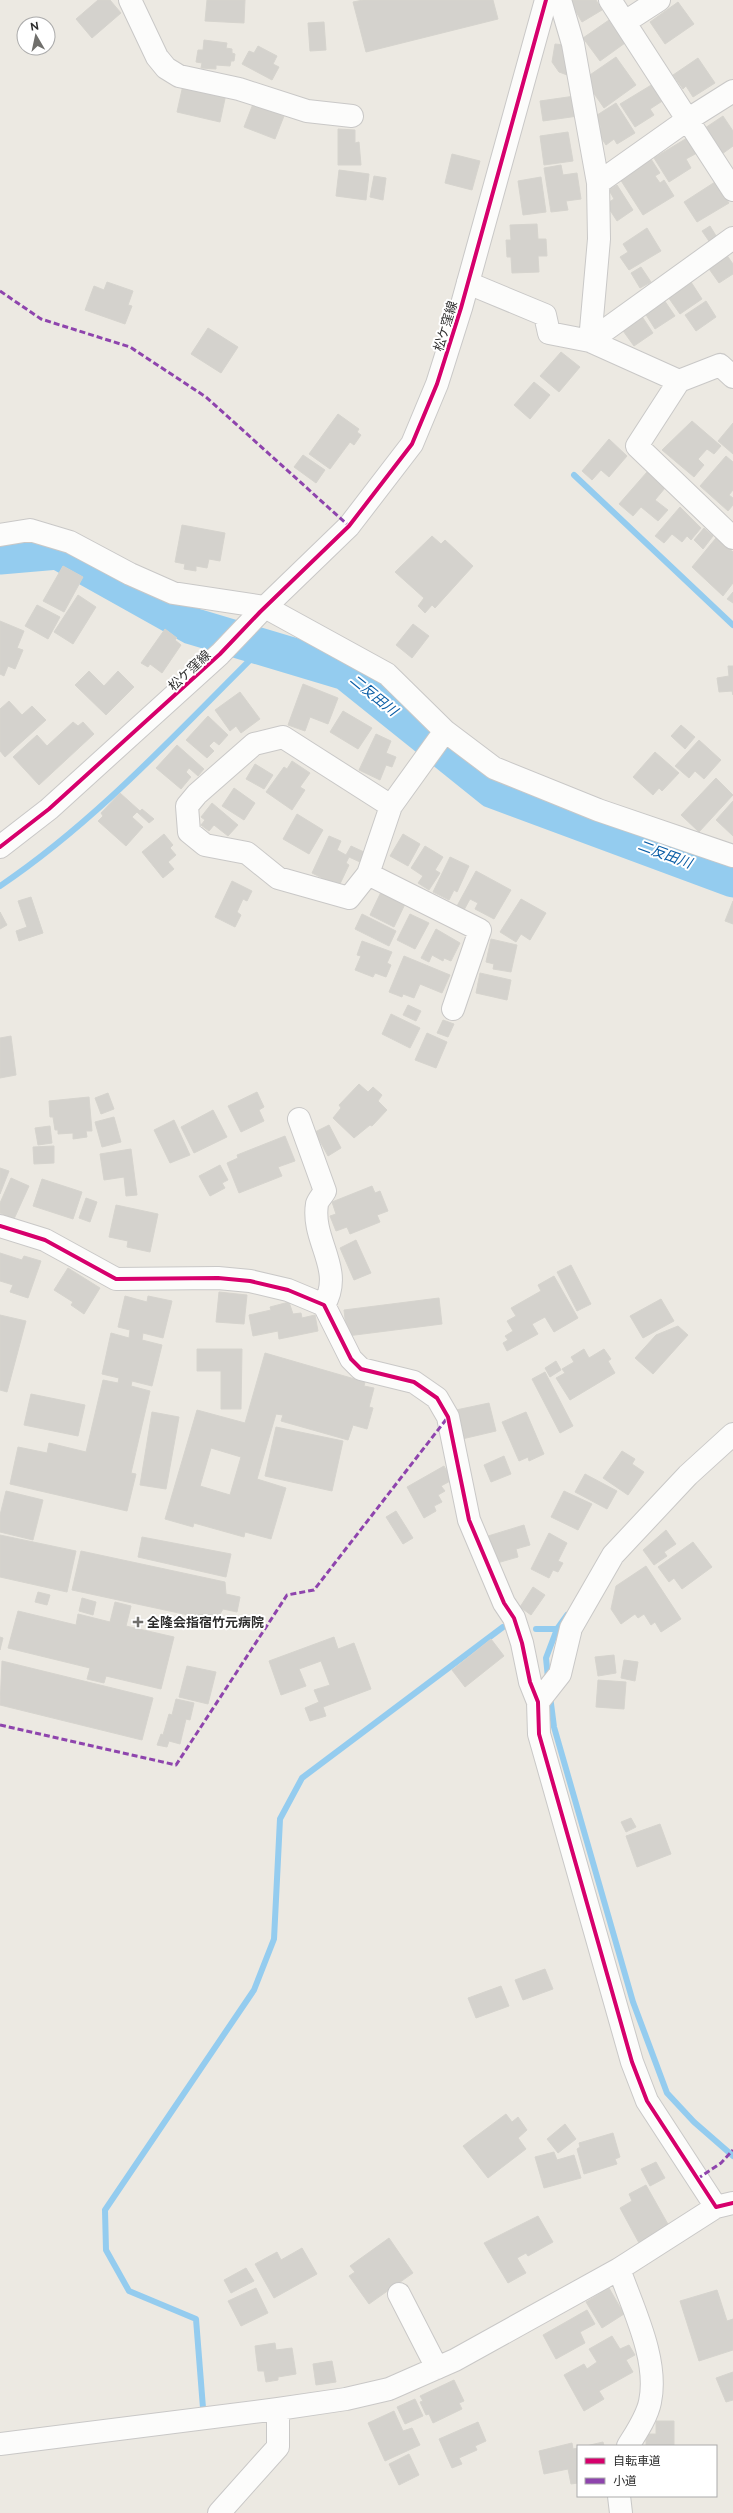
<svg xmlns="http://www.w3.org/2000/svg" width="733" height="2513" viewBox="0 0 733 2513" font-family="Raleway,'Noto Sans JP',sans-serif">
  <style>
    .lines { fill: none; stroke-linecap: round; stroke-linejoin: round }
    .stream { stroke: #94ccef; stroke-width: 6 }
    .river { stroke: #94ccef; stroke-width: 37 }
    .building { fill: #d4d2cd; stroke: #d6d4ce; fill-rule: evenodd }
    .street-casing { stroke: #c9c8c7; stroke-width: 24 }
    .secondary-casing { stroke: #c9c8c7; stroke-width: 24 }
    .street { stroke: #fcfcfb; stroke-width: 22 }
    .secondary { stroke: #fcfcfb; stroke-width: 22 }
    .quiet { stroke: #8e44ad; stroke-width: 3; stroke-dasharray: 6 3; stroke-linecap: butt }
    .cycleway-casing { stroke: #fff; stroke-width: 6 }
    .cycleway { stroke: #d6006c; stroke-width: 4 }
    .poi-dot { fill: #706f6c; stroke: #fff; stroke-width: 1.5 }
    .labels { text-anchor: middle; stroke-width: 4; stroke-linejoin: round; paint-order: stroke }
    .street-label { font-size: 13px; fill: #2d2d2d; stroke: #fff }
    .poi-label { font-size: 13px; font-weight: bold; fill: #2d2d2d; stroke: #fff; text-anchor: start }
    .water-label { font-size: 14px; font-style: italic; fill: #085ca5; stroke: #fff }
  </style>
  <rect width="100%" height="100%" fill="#ece9e2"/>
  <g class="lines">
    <path class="stream" d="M574 475 733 625
      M0 886C98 820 179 730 263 647
      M536 1629H557L567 1615
      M548 1678 546 1658 557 1629
      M550 1696 554 1727 633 2002 667 2093 694 2122 733 2156
      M203 2408 196 2319 129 2291 106 2250 105 2210 254 1990 274 1939 280 1819 302 1778 503 1627"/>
    <path class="river" d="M0 556 58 551 192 626 346 672 493 790 733 879"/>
  </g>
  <path class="building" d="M98 0H110L121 13 92 38 76 19Z
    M207 0H245L244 23 205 21Z
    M363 0H493L498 19 366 52 353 2Z
    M569 0H596L602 10 582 22Z
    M678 2 694 24 665 44 650 22Z
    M609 20 625 43 600 61 583 38Z
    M324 22 326 50 310 51 308 23Z
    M204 40 227 43 226 48 232 49V53L235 54 234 61H231L230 66 216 65V69L201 68 202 63 196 62 198 50H203Z
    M555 44 565 45 570 76 559 72 552 62Z
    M258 46 277 56 273 64 279 67 272 80 242 64 249 51 254 53Z
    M616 57 636 85 604 108 584 79Z
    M698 58 715 83 693 97 686 86 683 89 673 75Z
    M653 84 664 100 650 109 654 115 635 127 620 104Z
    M183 85 226 94 220 122 177 112Z
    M575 96 578 116 543 121 540 101Z
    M616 103 635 133 617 144 614 139 606 145 596 130 601 127 594 117Z
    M253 104 284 116 275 139 244 127Z
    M723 116 733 131V146L722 154 705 128Z
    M338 129 355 130V143L359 142 361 165H338Z
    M568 132 573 161 544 165 540 136Z
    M687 138 697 153 686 159 691 168 669 182 654 158Z
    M452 154 480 161 472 190 445 183Z
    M651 159 660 173 655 176 660 183 664 180 674 196 643 215 620 179Z
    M561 165 563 175 577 173 581 199 566 201 568 210 551 212 544 168Z
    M339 170 369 174 366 200 336 196Z
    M374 176 386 178 383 200 370 197Z
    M541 177 546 212 523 215 518 181Z
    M715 182 729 203 697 222 684 202Z
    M617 185 633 210 617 221 606 204 614 199 609 190Z
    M537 224 538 239H546L547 256H538L539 272 512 273 511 257H507L506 240H511L510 225Z
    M710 226 718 239 711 244 702 231Z
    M647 228 661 251 629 270 620 257 628 252 623 244Z
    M726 254 733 264V274L719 283 707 266Z
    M641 267 651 282 640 288 631 273Z
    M107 282 133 291 128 305 132 306 125 324 85 310 94 286 104 290Z
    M691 282 702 299 680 314 668 297Z
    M662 297 675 316 655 329 643 310Z
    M706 301 716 317 696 331 685 315Z
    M641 315 653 333 634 346 621 328Z
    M208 328 238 347 221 373 191 354Z
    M561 352 580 367 559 392 540 376Z
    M534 382 550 395 530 419 514 405Z
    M338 414 359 429 357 432 361 435 354 445 350 442 330 469 309 454Z
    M692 421 721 446 714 454 707 449 698 459 704 465 694 477 662 450Z
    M733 423V454L718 441Z
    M609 439 627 456 609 477 601 470 592 480 582 471Z
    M303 455 325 470 316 483 294 467Z
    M726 456 733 462V490L729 495 733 498V505L728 511 700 486Z
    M647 472 665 488 655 500 668 510 658 521 641 507 633 516 619 504Z
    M680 507 701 528 691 540 687 536 682 542 672 534 664 543 655 536Z
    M182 525 225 533 220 561 209 559 207 568 196 566V571L184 569 185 564 175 562Z
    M704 528 713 536 703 549 694 540Z
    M432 536 441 544 445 540 473 566 435 608 432 605 425 613 418 606 424 598 395 572Z
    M716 538 733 552V583L723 596 692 567Z
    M63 566 83 577 64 612 43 601Z
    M733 592V603L727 599Z
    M78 595 96 607 73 644 54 632Z
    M37 605 60 617 48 639 25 626Z
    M0 621 24 631 17 648 23 650 15 669 8 666 4 676 0 674Z
    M413 624 429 636 412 658 396 645Z
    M165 629 177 638 175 640 181 645 162 673 150 664 148 667 141 663Z
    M728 666H733V695L732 691 719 692 717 678 729 676Z
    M89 671 104 686 118 671 134 687 106 715 75 685Z
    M303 684 338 698 328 724 310 717 305 731 288 725Z
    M240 692 260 719 241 733 236 726 230 731 215 710Z
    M9 701 22 715 32 706 46 720 5 757 0 751V709Z
    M343 711 372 728 358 749 330 732Z
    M208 716 228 735 219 745 214 741 209 746 214 751 207 758 186 740Z
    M73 722 78 726 83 722 94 734 39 785 13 757 37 735 47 746Z
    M681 725 695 737 685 749 671 736Z
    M376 734 391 741 386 753 396 757 392 767 386 765 380 780 359 770Z
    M699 740 721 760 704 779 695 771 689 778 675 766Z
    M177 745 204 769 198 776 189 768 186 772 191 777 181 789 156 768Z
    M655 752 679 773 662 791 659 788 653 795 633 777Z
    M292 761 310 773 300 787 305 790 292 810 266 792 284 767 287 769Z
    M255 764 273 775 264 789 246 779Z
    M716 778 733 795 699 832 681 815Z
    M234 788 255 803 244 820 222 806Z
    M120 793 140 811 142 809 154 819 149 823 137 812 132 817 143 827 126 846 98 821 103 816 101 813Z
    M733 801V836L716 820Z
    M212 803 238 825 228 836 214 825 209 831 201 825 205 820 201 817Z
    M297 814 323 830 309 854 283 839Z
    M164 834 173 845 170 848 176 855 168 862 174 869 163 878 142 852Z
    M403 834 420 844 408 866 390 856Z
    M329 836 341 841 337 850 346 855 351 846 364 852 360 862 349 857 346 863 349 865 339 886 312 873Z
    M425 846 443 857 435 870 440 873 429 890 418 883 423 876 411 868Z
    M450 857 469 866 457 892 454 890 449 900 433 892Z
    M476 871 511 890 494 919 475 909 478 903 470 899 464 910 457 906Z
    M232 881 252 891 247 901 243 899 237 912 241 915 235 927 215 917Z
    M382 890 406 902 394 927 370 915Z
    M31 897 43 933 19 941 16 931 27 927 18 901Z
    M521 899 546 913 530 940 521 934 516 942 500 932Z
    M733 901V924L725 921Z
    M0 912 7 925 0 929Z
    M362 914 396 931 389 946 355 929Z
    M410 914 429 923 415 949 397 940Z
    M436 929 460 943 451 961 444 958 443 961 432 955 429 962 421 958Z
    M491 939 517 945 511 972 493 969 494 964 486 962Z
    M362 941 392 952 387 963 391 965 386 977 375 973 373 977 355 970 361 956 357 955Z
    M404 956 450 975 442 993 420 984 414 998 403 994 402 997 389 992Z
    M480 973 511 980 507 1000 476 993Z
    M408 1005 421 1011 416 1021 403 1015Z
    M391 1014 420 1028 410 1048 382 1034Z
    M443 1020 454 1024 448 1037 437 1033Z
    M427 1033 447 1042 436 1068 415 1060Z
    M11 1036 16 1075 0 1078V1038Z
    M359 1084 368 1092 373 1087 382 1095 378 1101 387 1110 372 1126 370 1125 354 1138 333 1118 341 1108 339 1105Z
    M257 1092 264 1107 259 1110 264 1121 241 1132 228 1106Z
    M108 1093 114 1109 101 1114 95 1098Z
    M89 1097 92 1131H86L87 1137 73 1139V1133L58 1134V1130H55L53 1117H50L49 1101Z
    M213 1110 227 1137 194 1153 181 1127Z
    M114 1117 121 1142 102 1147 95 1122Z
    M174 1120 190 1155 170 1163 154 1130Z
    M329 1125 341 1148 328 1156 315 1132Z
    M50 1126 52 1143 38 1145 35 1128Z
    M285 1136 295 1161 278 1167 282 1176 239 1193 227 1163 238 1158 237 1155Z
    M54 1146V1163L34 1164 33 1147Z
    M131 1149 137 1195 126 1196 124 1177 104 1180 100 1154Z
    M220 1165 228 1180 222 1183 225 1188 210 1196 199 1176Z
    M0 1168 9 1171 0 1194Z
    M11 1178 29 1186 14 1219 0 1213V1203Z
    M42 1179 82 1192 73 1219 33 1206Z
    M372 1186 375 1193 380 1191 388 1211 377 1215 380 1222 350 1234 347 1227 336 1231 330 1216 336 1214 332 1202Z
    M86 1198 97 1202 90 1222 79 1218Z
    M116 1205 158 1214 150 1252 127 1247 128 1241 109 1237Z
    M356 1240 371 1273 354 1280 340 1248Z
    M0 1253 22 1260 24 1256 41 1261 28 1298 10 1292 13 1285 0 1281Z
    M571 1265 591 1304 577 1311 557 1272Z
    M68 1268 100 1288 84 1314 71 1305 73 1302 54 1290Z
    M554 1276 578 1318 554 1332 545 1317 532 1324 538 1334 507 1351 503 1343 508 1340 505 1336 513 1331 507 1321 516 1316 511 1308 541 1291 538 1285Z
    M219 1292 247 1295 244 1324 216 1322Z
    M125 1296 147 1302 148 1296 172 1301 163 1338 143 1333 142 1340 162 1345 152 1386 132 1381 131 1386 150 1391 131 1473 136 1474 127 1511 10 1484 18 1447 47 1453 49 1443 86 1452 103 1380 118 1383 119 1378 102 1374 111 1333 129 1338 130 1330 118 1327Z
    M439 1298 442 1324 347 1336 344 1310Z
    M661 1299 674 1321 643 1338 630 1316Z
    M289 1302 293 1314 301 1313 302 1318 315 1315 318 1331 279 1339 278 1331 253 1336 249 1315 271 1310 270 1307Z
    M0 1315 26 1321 7 1392 0 1390Z
    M678 1326 688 1335 653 1374 635 1358 656 1335Z
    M197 1349H242L241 1409H221V1371H197Z
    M584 1349 589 1358 604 1349 611 1359 608 1361 615 1373 570 1400 556 1378 565 1373 562 1369 574 1362 571 1357Z
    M265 1353 365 1382 364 1386 374 1388 369 1407 373 1408 367 1429 353 1425 348 1440 281 1421 283 1415 276 1414 257 1479 286 1488 271 1539 245 1532 244 1537 194 1523 193 1527 165 1519 197 1410 245 1423ZM211 1448 241 1457 230 1495 200 1486Z
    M556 1361 561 1370 550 1377 545 1368Z
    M545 1372 573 1426 560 1433 532 1379Z
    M31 1394 85 1405 78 1436 24 1425Z
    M489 1403 496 1431 462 1439 456 1410Z
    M152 1412 179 1417 166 1489 140 1485Z
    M526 1412 544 1454 529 1461 528 1457 519 1461 502 1422Z
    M276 1427 343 1441 332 1491 265 1476Z
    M622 1451 635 1459 632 1464 644 1472 628 1495 603 1478Z
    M504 1456 511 1474 491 1482 484 1465Z
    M444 1466 452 1480 441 1486 445 1491 438 1495 442 1502 434 1506 436 1511 424 1518 407 1487Z
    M585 1474 617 1491 607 1509 575 1492Z
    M6 1491 43 1500 33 1540 0 1532V1515Z
    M564 1491 592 1504 578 1530 551 1517Z
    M396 1511 413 1538 403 1544 386 1517Z
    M524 1525 530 1545 516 1549 518 1557 497 1563 488 1536Z
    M666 1530 676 1544 664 1552 667 1556 654 1565 643 1550Z
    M549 1533 567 1543 558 1561 563 1563 558 1572 553 1570 549 1578 531 1569Z
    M0 1535 76 1551 67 1592 0 1577Z
    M142 1537 231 1554 226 1577 138 1557Z
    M693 1542 712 1567 682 1589 674 1578 669 1582 658 1567Z
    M81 1551 225 1582 226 1594 240 1597 237 1612 223 1609 216 1621 72 1590Z
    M646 1566 681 1619 661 1632 655 1622 651 1625 644 1614 638 1618 635 1614 621 1624 611 1609 616 1586Z
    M533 1587 545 1595 531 1615 520 1607Z
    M38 1592 50 1595 47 1605 35 1602Z
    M82 1598 96 1602 93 1615 79 1611Z
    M115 1602 131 1606 126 1626 174 1637 161 1689 106 1676 104 1683 87 1679 90 1668 8 1648 18 1611 76 1625 78 1614 110 1622Z
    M0 1637 3 1638 0 1650Z
    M334 1637 338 1649 354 1643 371 1689 323 1707 326 1716 310 1721 305 1708 319 1702 314 1690 330 1685 321 1661 299 1669 306 1686 281 1695 269 1661Z
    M491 1639 504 1656 465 1687 452 1670Z
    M614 1655 616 1673 598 1676 595 1657Z
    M624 1660 638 1662 635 1681 621 1678Z
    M2 1661 153 1698 142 1740 0 1705Z
    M187 1666 216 1672 208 1704 179 1697Z
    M598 1680 626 1682 624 1709 596 1707Z
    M176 1699 194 1703 190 1720 186 1719 180 1744 169 1741 167 1747 157 1745 161 1734 163 1735 169 1714 172 1715Z
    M631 1818 636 1827 626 1832 621 1822Z
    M660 1824 671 1854 637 1867 626 1836Z
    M545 1969 553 1989 523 2000 515 1980Z
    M501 1986 509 2006 476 2018 468 1998Z
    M506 2114 512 2122 518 2117 527 2130 518 2138 526 2149 488 2178 463 2146Z
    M565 2124 576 2139 558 2153 547 2139Z
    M613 2133 620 2157 615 2159 617 2164 584 2174 577 2149 580 2147 579 2143Z
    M554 2152 557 2160 574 2155 581 2178 544 2188 535 2157Z
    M656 2162 665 2178 650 2186 641 2169Z
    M646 2185 669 2226 639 2243 620 2208 632 2201 629 2194Z
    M538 2216 553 2242 528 2256 526 2253 517 2258 526 2273 508 2283 484 2243Z
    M389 2238 413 2273 369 2304 349 2276 355 2272 350 2266Z
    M302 2248 317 2274 274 2298 255 2264 277 2252 281 2260Z
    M246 2268 254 2281 231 2293 224 2280Z
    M256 2288 268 2313 241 2326 228 2301Z
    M609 2288 624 2314 602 2328 586 2302Z
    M717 2290 727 2321 733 2319V2350L699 2361 680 2301Z
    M587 2310 595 2324 580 2332 585 2343 556 2359 543 2335Z
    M612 2336 620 2349 629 2345 635 2355 626 2360 633 2372 599 2391 604 2399 584 2411 564 2375 584 2364 587 2369 597 2362 589 2349Z
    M275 2343 276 2350 292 2348 296 2374 278 2377V2380L266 2382 264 2371H258L255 2346Z
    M332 2361 336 2382 316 2385 313 2364Z
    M733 2372V2400L726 2402 716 2378Z
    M454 2380 464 2401 459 2403 462 2409 433 2423 429 2414 426 2415 420 2402 423 2401 420 2396Z
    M415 2399 423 2416 405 2424 397 2407Z
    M394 2411 403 2431 412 2428 420 2445 385 2461 368 2423Z
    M656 2421H674V2446H646V2434H656Z
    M478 2422 486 2441 475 2446 477 2450 459 2458 462 2464 452 2468 439 2439Z
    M603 2442 604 2446H586Z
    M572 2443 573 2449 578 2448V2483L571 2484 568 2469 544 2474 539 2451Z
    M409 2454 419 2475 399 2485 389 2464Z"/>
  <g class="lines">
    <g class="street-casing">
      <path id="street" d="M130 0 157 57 166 68 179 76 239 89 307 111 352 116
        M560 0 573 44 598 183 599 239 590 341
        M610 0 733 190
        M625 22 659 0
        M598 183 687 120 733 91
        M468 283 545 315 549 333 590 341 679 381
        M590 341 733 238
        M733 377 720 365 679 381 637 446 733 538
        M0 535 30 530 70 542 130 574 173 593 265 607 387 674 445 731 494 768 598 810 733 856
        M445 731 391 806 283 737 254 744 197 794 187 806 189 832 205 845 247 853 278 878 349 898 368 874 480 930 453 1009
        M368 874 391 806
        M299 1119 325 1191C323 1195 318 1200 317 1204 311 1241 345 1269 324 1305
        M0 1226 45 1240 116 1279 218 1278 250 1281 288 1290 324 1305 351 1359 361 1369 414 1382 437 1398 448 1417 469 1520 504 1603 514 1618 522 1643 530 1682 538 1702 539 1734 632 2062 647 2101 716 2207 733 2203
        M538 1702 560 1674 571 1628 613 1555 688 1475 733 1434
        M619 2269C633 2309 659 2360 650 2402 647 2417 636 2433 628 2446
        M399 2294 437 2368
        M0 2444 278 2409 346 2399 389 2389 455 2360 619 2269 716 2207
        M619 2496 621 2513
        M219 2513 278 2447V2409"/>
    </g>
    <g class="secondary-casing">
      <path id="secondary" d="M0 847 49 809 220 654 260 612 349 526 412 444 437 384 461 308 546 0"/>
    </g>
    <use href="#street" class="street"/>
    <use href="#secondary" class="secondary"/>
    <path class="quiet" d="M0 291 41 319 130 347 206 397 349 526
      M0 1725 176 1765 287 1595 314 1590 448 1417
      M697 2179 721 2163 733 2150"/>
    <g class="cycleway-casing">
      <path id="cycleway" d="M0 847 49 809 220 654 260 612 349 526 412 444 437 384 461 308 546 0
        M0 1226 45 1240 116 1279 218 1278 250 1281 288 1290 324 1305 351 1359 361 1369 414 1382 437 1398 448 1417 469 1520 504 1603 514 1618 522 1643 530 1682 538 1702 539 1734 632 2062 647 2101 716 2207 733 2203"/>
    </g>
    <use href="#cycleway" class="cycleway"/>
  </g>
  <path class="poi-dot" d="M136 1616h4v4h4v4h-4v4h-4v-4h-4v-4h4z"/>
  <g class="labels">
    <g class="street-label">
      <text transform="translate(445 326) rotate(-73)" y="5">松ケ窪線</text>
      <text transform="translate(189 670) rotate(-43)" y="5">松ケ窪線</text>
    </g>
    <g class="poi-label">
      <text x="147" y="1627">全隆会指宿竹元病院</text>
    </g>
    <g class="water-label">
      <text transform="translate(374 695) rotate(39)" y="5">二反田川</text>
      <text transform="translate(665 854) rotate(20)" y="5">二反田川</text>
    </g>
  </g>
  <rect x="577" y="2445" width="140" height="52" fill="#ffffff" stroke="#ababab"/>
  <rect x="585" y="2458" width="20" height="6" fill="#d6006c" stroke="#ababab"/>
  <text x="613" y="2465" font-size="12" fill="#2d2d2d">自転車道</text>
  <rect x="585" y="2478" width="20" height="6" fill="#8e44ad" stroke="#ababab"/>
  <text x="613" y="2485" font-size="12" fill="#2d2d2d">小道</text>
  <g transform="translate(36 36) rotate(351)"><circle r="19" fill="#ffffff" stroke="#ababab"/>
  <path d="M0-3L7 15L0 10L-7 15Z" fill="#706f6c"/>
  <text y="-6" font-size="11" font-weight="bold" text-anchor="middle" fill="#2d2d2d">N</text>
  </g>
</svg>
